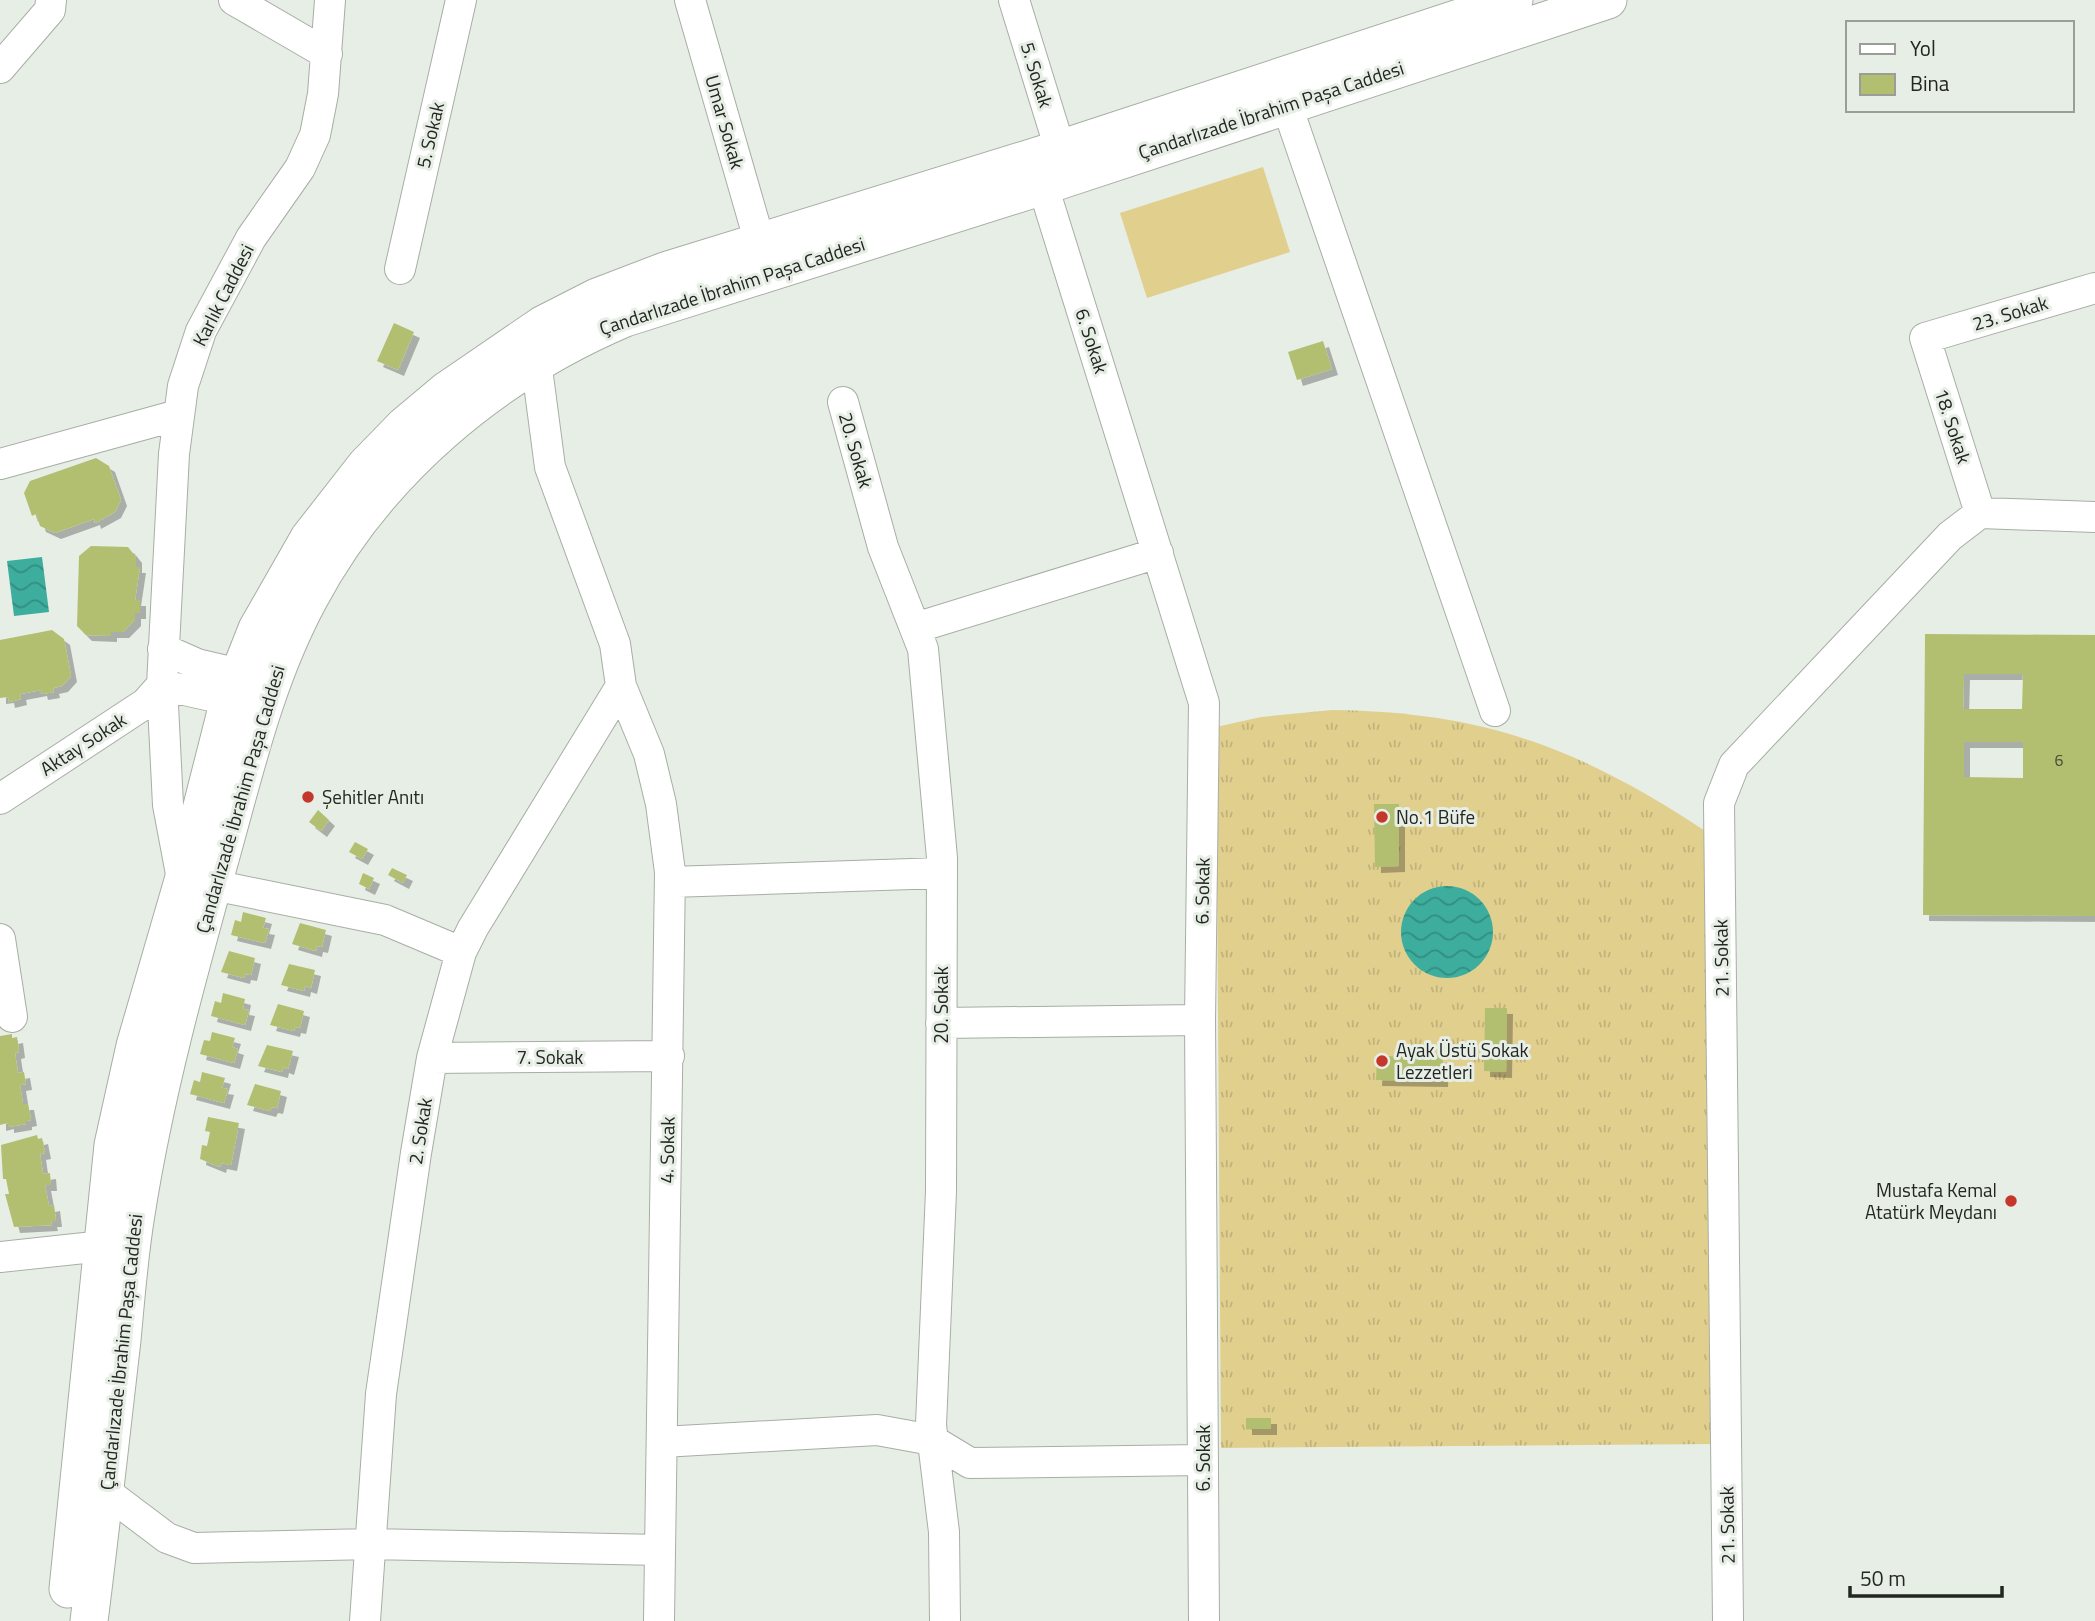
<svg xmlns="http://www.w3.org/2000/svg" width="2095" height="1621" viewBox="0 0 2095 1621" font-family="'Titillium Web',sans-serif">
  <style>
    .grass { fill: url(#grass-tufts) }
    .pitch { fill: #e1cf8e }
    .water { fill: url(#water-waves) }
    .building { fill: #b2bf71; fill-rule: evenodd; filter: url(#shadow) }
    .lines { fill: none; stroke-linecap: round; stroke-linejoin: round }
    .minor-casing { stroke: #a7aea5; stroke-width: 32 }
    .major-casing { stroke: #a7aea5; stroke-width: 39 }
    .minor { stroke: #fff; stroke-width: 30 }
    .major { stroke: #fff; stroke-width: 37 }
    .poi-dot { fill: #c4372b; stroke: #e7eee5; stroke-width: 2.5 }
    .labels { text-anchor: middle; stroke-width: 6; stroke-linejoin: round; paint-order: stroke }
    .number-label { font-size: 16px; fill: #474c36 }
    .street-label { font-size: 19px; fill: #232622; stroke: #e7eee5 }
    .poi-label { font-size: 19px; fill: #232622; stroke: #e7eee5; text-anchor: start }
  </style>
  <defs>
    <pattern id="grass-tufts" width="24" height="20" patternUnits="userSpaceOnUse" patternTransform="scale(1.75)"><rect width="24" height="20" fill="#e1cf8e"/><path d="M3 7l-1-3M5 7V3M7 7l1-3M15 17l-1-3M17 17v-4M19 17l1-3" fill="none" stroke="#c1b27a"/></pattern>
    <pattern id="water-waves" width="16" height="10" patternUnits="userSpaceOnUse" patternTransform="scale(1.75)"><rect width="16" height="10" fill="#3dad9e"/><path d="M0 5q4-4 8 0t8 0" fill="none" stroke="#338d80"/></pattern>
    <filter id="shadow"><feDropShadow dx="6" dy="6" stdDeviation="0" flood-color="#0004"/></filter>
  </defs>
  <rect width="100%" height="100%" fill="#e7eee5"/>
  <path class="grass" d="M1332 710C1488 712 1581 749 1710 834L1717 1444 1221 1448 1216 727 1261 717Z"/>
  <path class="pitch" d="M1263 167 1290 252 1147 298 1120 213Z"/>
  <path class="water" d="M42 557 49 612 14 616 7 561Z
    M1401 932a46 46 0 1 1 92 0a46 46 0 1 1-92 0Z"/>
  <path class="building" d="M394 323 414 332 398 370 377 361Z
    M1323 341 1332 369 1297 380 1288 352Z
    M96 458 109 466 121 500 115 512 95 523 94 519 55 533 40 526 36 514 32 516 24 493 30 481Z
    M91 546 128 547 136 557V567H140L135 600H140V613H135V620L123 632H111V636L86 635 77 626 79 556Z
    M52 630 64 639 71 676 62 686 53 688 54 692 42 694 41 690 20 694 21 699 9 702 8 697 0 698V640Z
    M1925 634 2095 635V916L1923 915ZM1964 674H2023L2022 709H1963ZM1964 742H2023V778L1964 777Z
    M1374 804H1399V866L1375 867Z
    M318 810 329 820 321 831 309 822Z
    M355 842 368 849 362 859 349 852Z
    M392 868 407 875 403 883 388 875Z
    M363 873 374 878 369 889 359 884Z
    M243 912 266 918 263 928 269 929 265 943 231 935 235 920 241 922Z
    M300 923 326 930 322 947 317 946 316 951 292 944Z
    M229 951 255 958 251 975 245 974 244 978 221 972Z
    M289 964 315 970 311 988 305 986 304 991 281 985Z
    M223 993 245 999 243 1009 249 1010 245 1025 211 1016 215 1001 221 1003Z
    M278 1004 304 1011 300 1028 295 1027 294 1031 270 1025Z
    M1485 1008H1507L1506 1072 1484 1071Z
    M212 1032 235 1038 232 1047 238 1049 234 1063 200 1054 204 1040 210 1041Z
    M12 1034V1038L17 1037 19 1052 15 1053 18 1073 24 1072 26 1084 20 1085 23 1104H28L31 1120 26 1121V1124L8 1127V1123L0 1125V1036Z
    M267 1045 293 1051 288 1069 283 1067 282 1072 258 1066Z
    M1377 1056 1443 1057 1442 1081 1376 1080Z
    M202 1072 225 1078 222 1088 228 1089 224 1103 190 1094 194 1080 200 1082Z
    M255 1084 281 1091 277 1108 272 1107 270 1111 247 1105Z
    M208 1117 239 1123 231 1165 221 1163 220 1167 200 1159 202 1145 207 1146 210 1132 205 1131Z
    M37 1135 38 1139 42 1138 45 1153 40 1154 43 1174 50 1173 51 1185H45L49 1206 54 1205 56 1221H51L52 1225 14 1227 5 1194H9L6 1179H3L1 1145Z
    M1246 1418H1271V1429H1246Z"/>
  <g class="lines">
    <g class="minor-casing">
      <path id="minor" d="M234 0 327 54
        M690 0 760 243
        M1014 0 1060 149
        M0 68 50 10 51 0
        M1287 106 1495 711
        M1043 186 1204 703 1200 1020 1204 1621
        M400 269 461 0
        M536 361 550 467 615 644 621 686 649 754 661 804 670 872 659 1621
        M843 402 883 547 923 649 942 858 941 1191 931 1425 944 1532 945 1621
        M0 464 178 415
        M1980 513 1925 338 2095 288
        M915 628 1158 553
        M163 649 197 664 240 674
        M0 799 146 703 162 685 229 700
        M182 879 168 805 162 685 174 454 183 386 201 331 251 238 300 168 315 135 323 94 330 0
        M670 882 942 873
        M213 885 385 920 461 952
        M0 939 12 1017
        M941 1023 1200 1020
        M432 1058 669 1056
        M0 1257 103 1246
        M662 1442 877 1430 932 1440 970 1463 1203 1460
        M106 1492 167 1538 194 1548 370 1544 660 1550
        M365 1621 381 1394 416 1153 432 1058 461 952 473 928 621 686
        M1728 1621 1719 803 1734 765 1950 536 1980 513 2095 517"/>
    </g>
    <g class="major-casing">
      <path id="major" d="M68 1589 113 1145 135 1046 183 881 229 700 257 629 309 538 366 465 404 426 447 390 542 325 597 297 665 271 1060 149 1514 0
        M89 1621C101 1527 111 1434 122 1340 126 1298 129 1256 136 1214 155 1092 189 971 222 852 246 766 266 679 309 599 377 471 493 374 625 318L1043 186 1608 0"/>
    </g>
    <use href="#minor" class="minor"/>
    <use href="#major" class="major"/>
  </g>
  <g class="poi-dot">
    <circle cx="308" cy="797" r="7"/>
    <circle cx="1382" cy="817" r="7"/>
    <circle cx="1382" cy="1061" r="7"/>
    <circle cx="2011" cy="1201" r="7"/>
  </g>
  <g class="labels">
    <g class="number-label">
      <text x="2059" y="766">6</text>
    </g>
    <g class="street-label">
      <text transform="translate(1037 75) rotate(73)" y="7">5. Sokak</text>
      <text transform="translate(1271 110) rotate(-18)" y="7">Çandarlızade İbrahim Paşa Caddesi</text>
      <text transform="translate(725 122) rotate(74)" y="7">Umar Sokak</text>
      <text transform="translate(430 135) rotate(-77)" y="7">5. Sokak</text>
      <text transform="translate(732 286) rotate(-18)" y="7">Çandarlızade İbrahim Paşa Caddesi</text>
      <text transform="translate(223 295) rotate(-63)" y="7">Karlık Caddesi</text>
      <text transform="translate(2010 313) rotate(-17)" y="7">23. Sokak</text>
      <text transform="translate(1092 341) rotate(72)" y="7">6. Sokak</text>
      <text transform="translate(1953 426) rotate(72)" y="7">18. Sokak</text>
      <text transform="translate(856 450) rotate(74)" y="7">20. Sokak</text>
      <text transform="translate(83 744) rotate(-33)" y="7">Aktay Sokak</text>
      <text transform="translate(240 799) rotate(-74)" y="7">Çandarlızade İbrahim Paşa Caddesi</text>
      <text transform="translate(1202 891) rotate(-89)" y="7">6. Sokak</text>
      <text transform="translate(1721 958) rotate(-91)" y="7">21. Sokak</text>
      <text transform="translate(941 1005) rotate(-90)" y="7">20. Sokak</text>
      <text x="550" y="1064">7. Sokak</text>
      <text transform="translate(420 1131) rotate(-81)" y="7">2. Sokak</text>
      <text transform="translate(667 1150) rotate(-89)" y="7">4. Sokak</text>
      <text transform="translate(121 1352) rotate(-84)" y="7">Çandarlızade İbrahim Paşa Caddesi</text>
      <text transform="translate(1203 1458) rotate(-90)" y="7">6. Sokak</text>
      <text transform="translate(1727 1525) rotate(-91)" y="7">21. Sokak</text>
    </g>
    <g class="poi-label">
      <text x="322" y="804">Şehitler Anıtı</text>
      <text x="1396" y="824">No.1 Büfe</text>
      <text x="1396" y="1057">Ayak Üstü Sokak<tspan x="1396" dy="22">Lezzetleri</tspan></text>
      <text x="1997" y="1197" text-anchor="end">Mustafa Kemal<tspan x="1997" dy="22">Atatürk Meydanı</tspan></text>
    </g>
  </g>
  <rect x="1846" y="21" width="228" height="91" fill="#e7eee5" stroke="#999e97" stroke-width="2"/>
  <rect x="1860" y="44" width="35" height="10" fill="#ffffff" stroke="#999e97" stroke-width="2"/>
  <text x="1910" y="56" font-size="21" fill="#232622">Yol</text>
  <rect x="1860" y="74" width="35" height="21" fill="#b2bf71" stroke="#999e97" stroke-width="2"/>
  <text x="1910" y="91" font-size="21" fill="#232622">Bina</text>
  <path d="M1850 1586v10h152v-10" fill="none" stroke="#232622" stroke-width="3.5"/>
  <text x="1860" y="1586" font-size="21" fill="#232622" stroke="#e7eee5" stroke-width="5" paint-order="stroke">50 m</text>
</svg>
